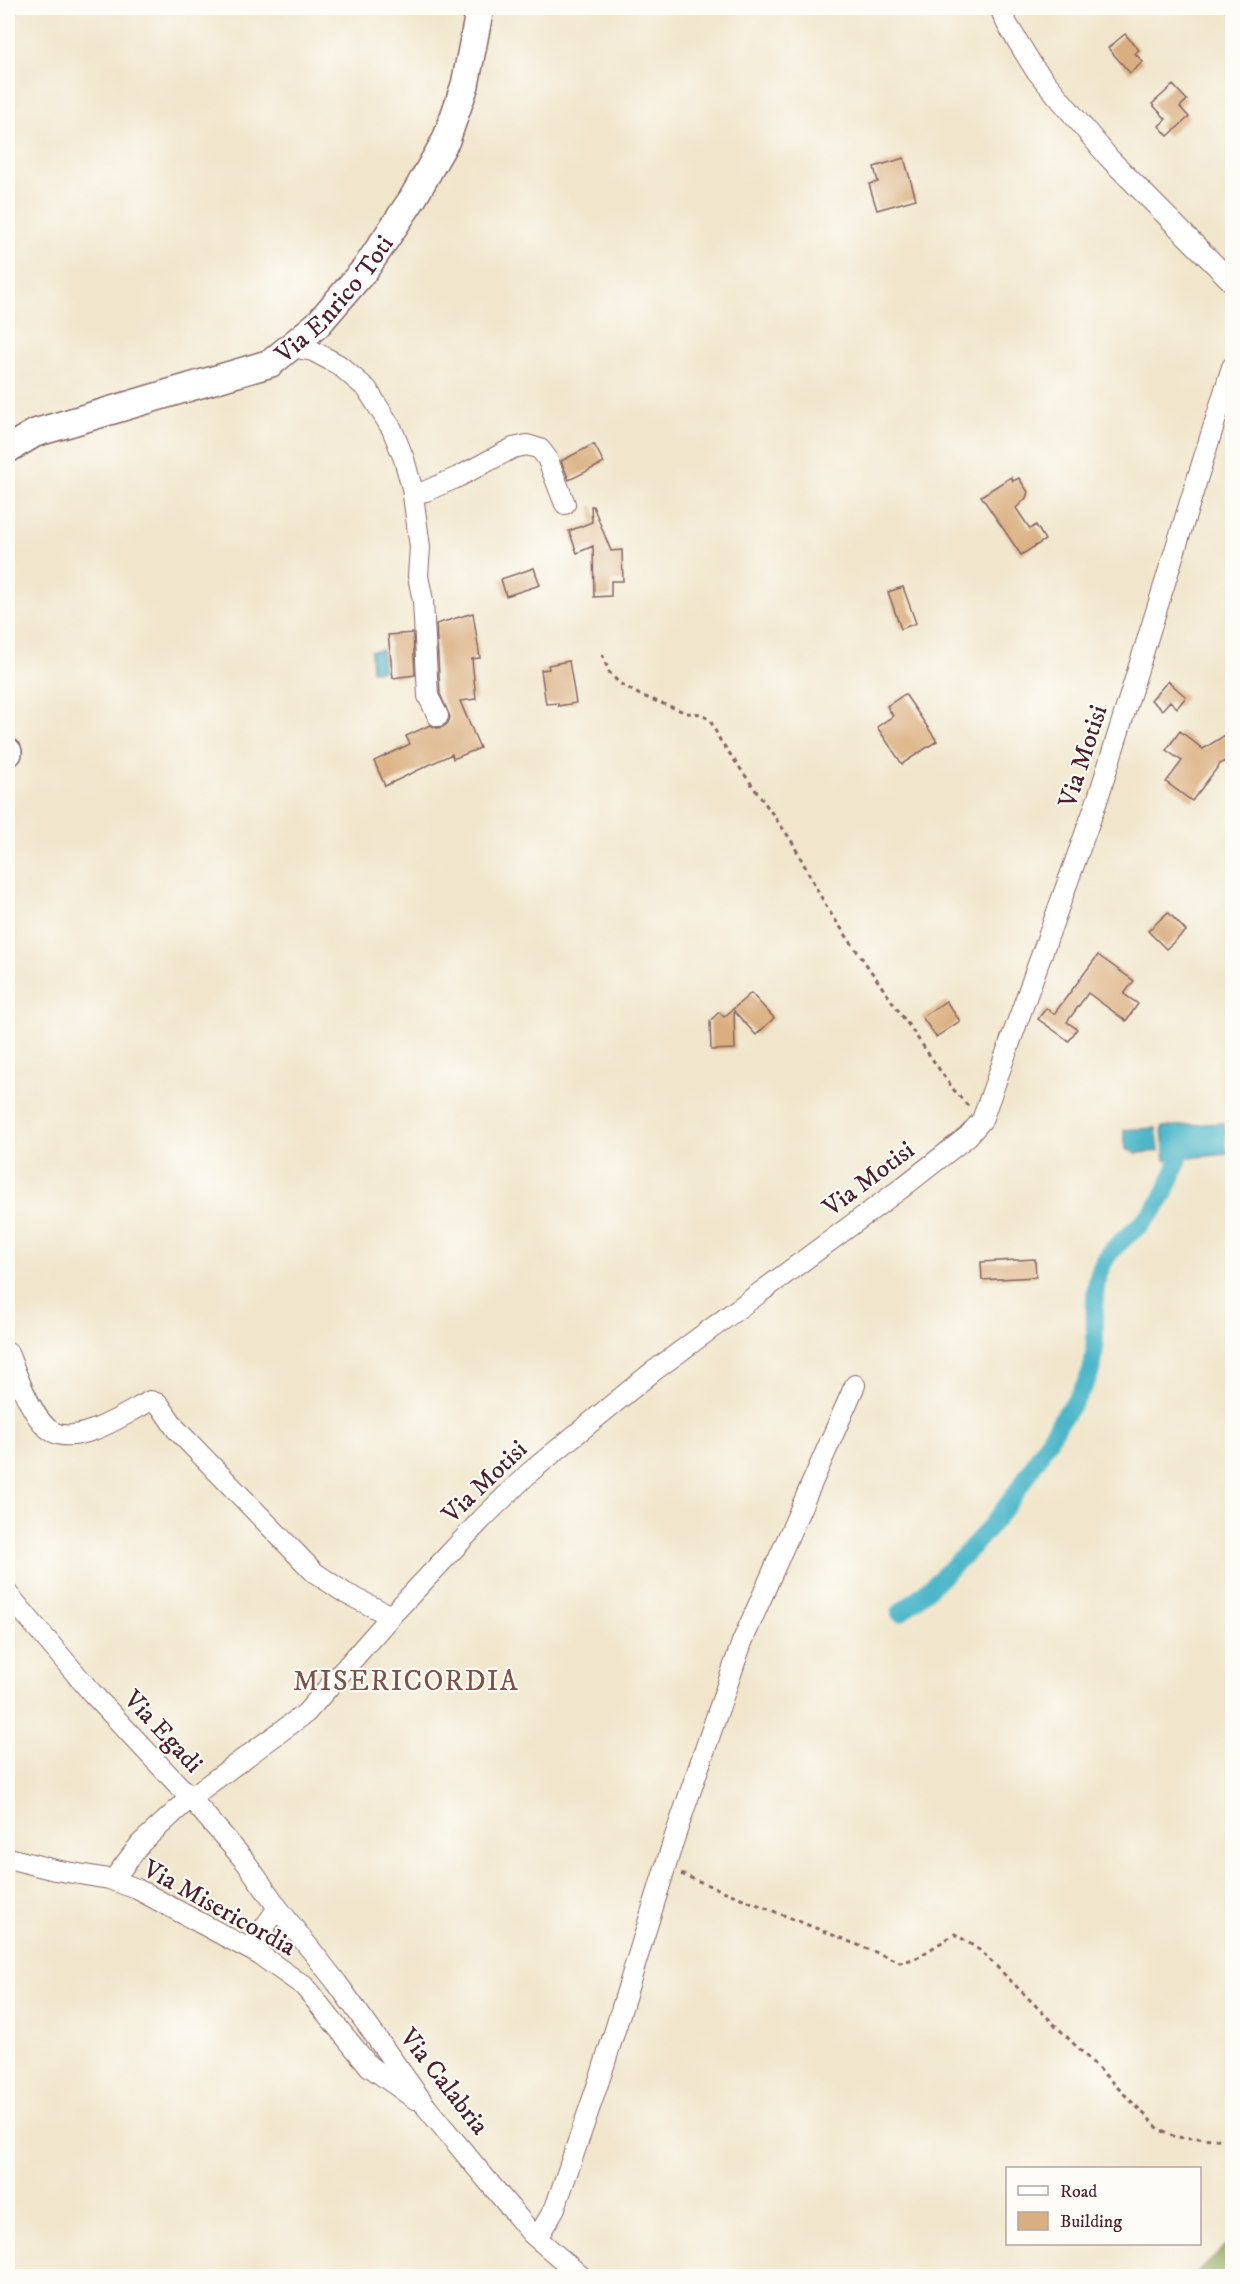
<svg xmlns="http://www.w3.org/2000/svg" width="1240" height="2284" viewBox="0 0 1240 2284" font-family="'IM FELL DW Pica',serif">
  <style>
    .forest { fill: #8ca456; stroke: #6b6240; stroke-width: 1.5 }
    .water { fill: #4db7c9; stroke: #4c6b7a; stroke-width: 1.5 }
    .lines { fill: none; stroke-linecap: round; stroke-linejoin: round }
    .canal { stroke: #4db7c9; stroke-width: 18 }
    .building { fill: #daaf7f }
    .minor-casing { stroke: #846563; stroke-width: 22 }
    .secondary-casing { stroke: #846563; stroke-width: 30 }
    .path { stroke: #846563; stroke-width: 3; stroke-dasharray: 4.5 4.5; stroke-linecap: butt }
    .minor { stroke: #fff; stroke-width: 20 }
    .secondary { stroke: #fff; stroke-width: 27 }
    .labels { text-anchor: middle; stroke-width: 4.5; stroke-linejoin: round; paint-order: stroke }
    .street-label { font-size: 26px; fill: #4a1f2b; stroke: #fdfcf7 }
    .quarter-label { font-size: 28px; letter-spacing: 1.5px; fill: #7c5148; stroke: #fdfcf7 }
  </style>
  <rect width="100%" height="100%" fill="#fdfcf7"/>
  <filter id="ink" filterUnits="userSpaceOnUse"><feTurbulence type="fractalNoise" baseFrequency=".0167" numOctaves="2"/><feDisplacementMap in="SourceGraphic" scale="12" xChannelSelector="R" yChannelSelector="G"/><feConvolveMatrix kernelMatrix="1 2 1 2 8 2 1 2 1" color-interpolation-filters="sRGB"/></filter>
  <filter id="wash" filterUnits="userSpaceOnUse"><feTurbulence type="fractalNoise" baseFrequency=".008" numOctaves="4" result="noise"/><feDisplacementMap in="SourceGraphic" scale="24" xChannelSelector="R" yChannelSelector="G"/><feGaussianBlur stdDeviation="1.35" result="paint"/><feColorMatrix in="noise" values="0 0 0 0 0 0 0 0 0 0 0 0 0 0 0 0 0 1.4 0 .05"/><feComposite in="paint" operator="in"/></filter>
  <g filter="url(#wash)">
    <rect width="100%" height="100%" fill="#f1e6cc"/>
    <path class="forest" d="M1232 2239V2276H1194Z"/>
    <path class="water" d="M382 650 383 670 372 671 371 651Z
      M1224 1123 1227 1154 1165 1160 1162 1127Z
      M1156 1128 1159 1151 1136 1153 1126 1149 1124 1130Z"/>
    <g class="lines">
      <path class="canal" d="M900 1613C945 1577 987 1536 1019 1488 1033 1467 1046 1444 1060 1422 1071 1405 1087 1387 1092 1367 1100 1336 1088 1300 1101 1268 1110 1246 1132 1234 1147 1218 1164 1201 1171 1180 1179 1158"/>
    </g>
    <g id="blocks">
      <path class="building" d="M1125 34 1139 50 1135 53 1143 62 1130 73 1108 48Z
        M1173 85 1187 100 1180 107 1189 117 1168 136 1159 126 1166 119 1152 104Z
        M904 158 916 199 877 210 869 184 878 182 874 167Z
        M594 444 604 463 569 480 561 461Z
        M1011 477 1013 481 1019 478 1028 492 1026 498 1016 508 1030 529 1036 525 1045 540 1021 555 981 496Z
        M591 506H593L611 551 622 550 623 581H611V596L594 597 593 546 577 553 569 531 592 522Z
        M534 568 540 585 506 596 501 579Z
        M903 587 916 623 901 629 888 592Z
        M473 613 480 658 472 659 476 699 460 701 480 748 453 759 452 754 385 786 374 761 410 744 406 736 430 725 437 728 443 727 448 723 450 717 440 694 436 624Z
        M413 633 415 675 393 678 388 635Z
        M569 661 576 703 558 706V703L546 704 541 670 549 669 548 665Z
        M1168 681 1186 697 1177 708 1170 701 1162 710 1151 700Z
        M905 694 937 741 902 764 877 727 893 716 887 706Z
        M1233 730V756L1220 764 1192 801 1166 782 1182 761 1166 750 1180 731 1203 749Z
        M1168 912 1186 931 1166 949 1148 931Z
        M1098 955 1134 981 1124 994 1138 1004 1126 1021 1088 993 1067 1022 1077 1029 1069 1041 1038 1019 1046 1008 1054 1014Z
        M751 993 774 1018 756 1035 734 1011 735 1049 711 1050 710 1021 719 1012 724 1017Z
        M946 1001 960 1021 936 1037 922 1017Z
        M1035 1259 1036 1277 982 1280 981 1262Z"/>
    </g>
  </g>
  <g filter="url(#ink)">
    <use href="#blocks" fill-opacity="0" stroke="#846563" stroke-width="1.5"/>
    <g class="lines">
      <g class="minor-casing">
        <path id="minor" d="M1000 8 1007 24 1034 68 1109 158 1232 282
          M291 347 313 351 339 365 367 389 392 429 404 459 412 488 420 547 418 576 423 601 428 696 438 716
          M413 494 426 491 458 477 513 448 527 445 540 449 547 458 565 504
          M8 1353C16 1373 33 1422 53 1432 79 1446 127 1413 150 1401L159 1404 176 1429 314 1572 345 1593 391 1616
          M8 1594 92 1693 194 1802 245 1861 278 1908 337 1983 427 2108 532 2234 581 2276
          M8 1858 55 1870 109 1879 137 1889 260 1955 304 1986 369 2066 415 2099
          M113 1880 141 1843 190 1798 306 1713 391 1616 482 1519 530 1472 651 1373 899 1190 968 1136 982 1120 1098 798 1232 367
          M249 1949 278 1908
          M537 2238 555 2208 602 2072 674 1839 742 1642 855 1385"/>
      </g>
      <g class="secondary-casing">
        <g id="secondary">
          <path id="s1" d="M8 449 35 433 271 363 318 324 366 268 413 198 446 140 465 85 480 8"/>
          <path d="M8 752V753"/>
        </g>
      </g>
      <path class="path" d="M602 654 609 672 619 683 640 695 687 713 702 714 711 722 720 740 791 840 827 908 953 1089 968 1106
        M681 1874 900 1962 915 1959 955 1934 981 1951 1161 2131 1176 2137 1232 2140"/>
      <use href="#minor" class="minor"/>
      <use href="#secondary" class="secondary"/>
    </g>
  </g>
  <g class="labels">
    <g class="street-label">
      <text dy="9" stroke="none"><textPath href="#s1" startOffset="368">Via Enrico Toti</textPath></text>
      <text transform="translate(1082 756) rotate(-72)" y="9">Via Motisi</text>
      <text transform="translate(868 1178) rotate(-37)" y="9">Via Motisi</text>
      <text transform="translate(484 1481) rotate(-44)" y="9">Via Motisi</text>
      <text transform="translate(164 1731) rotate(47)" y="9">Via Egadi</text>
      <text transform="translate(220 1907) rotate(29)" y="9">Via Misericordia</text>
      <text transform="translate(445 2081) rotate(52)" y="9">Via Calabria</text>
    </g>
    <g class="quarter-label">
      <text x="406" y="1690">MISERICORDIA</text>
    </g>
  </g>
  <rect width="1240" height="2284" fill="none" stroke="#fdfcf7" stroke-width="30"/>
  <rect x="1006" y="2167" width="195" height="78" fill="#fdfcf7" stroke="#b5a4a5" stroke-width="1.5"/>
  <rect x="1018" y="2186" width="30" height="9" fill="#ffffff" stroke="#b5a4a5" stroke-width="1.5"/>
  <text x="1060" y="2197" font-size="18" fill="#4a1f2b">Road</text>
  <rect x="1018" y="2212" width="30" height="18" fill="#daaf7f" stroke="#b5a4a5" stroke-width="1.5"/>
  <text x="1060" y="2227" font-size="18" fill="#4a1f2b">Building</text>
</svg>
